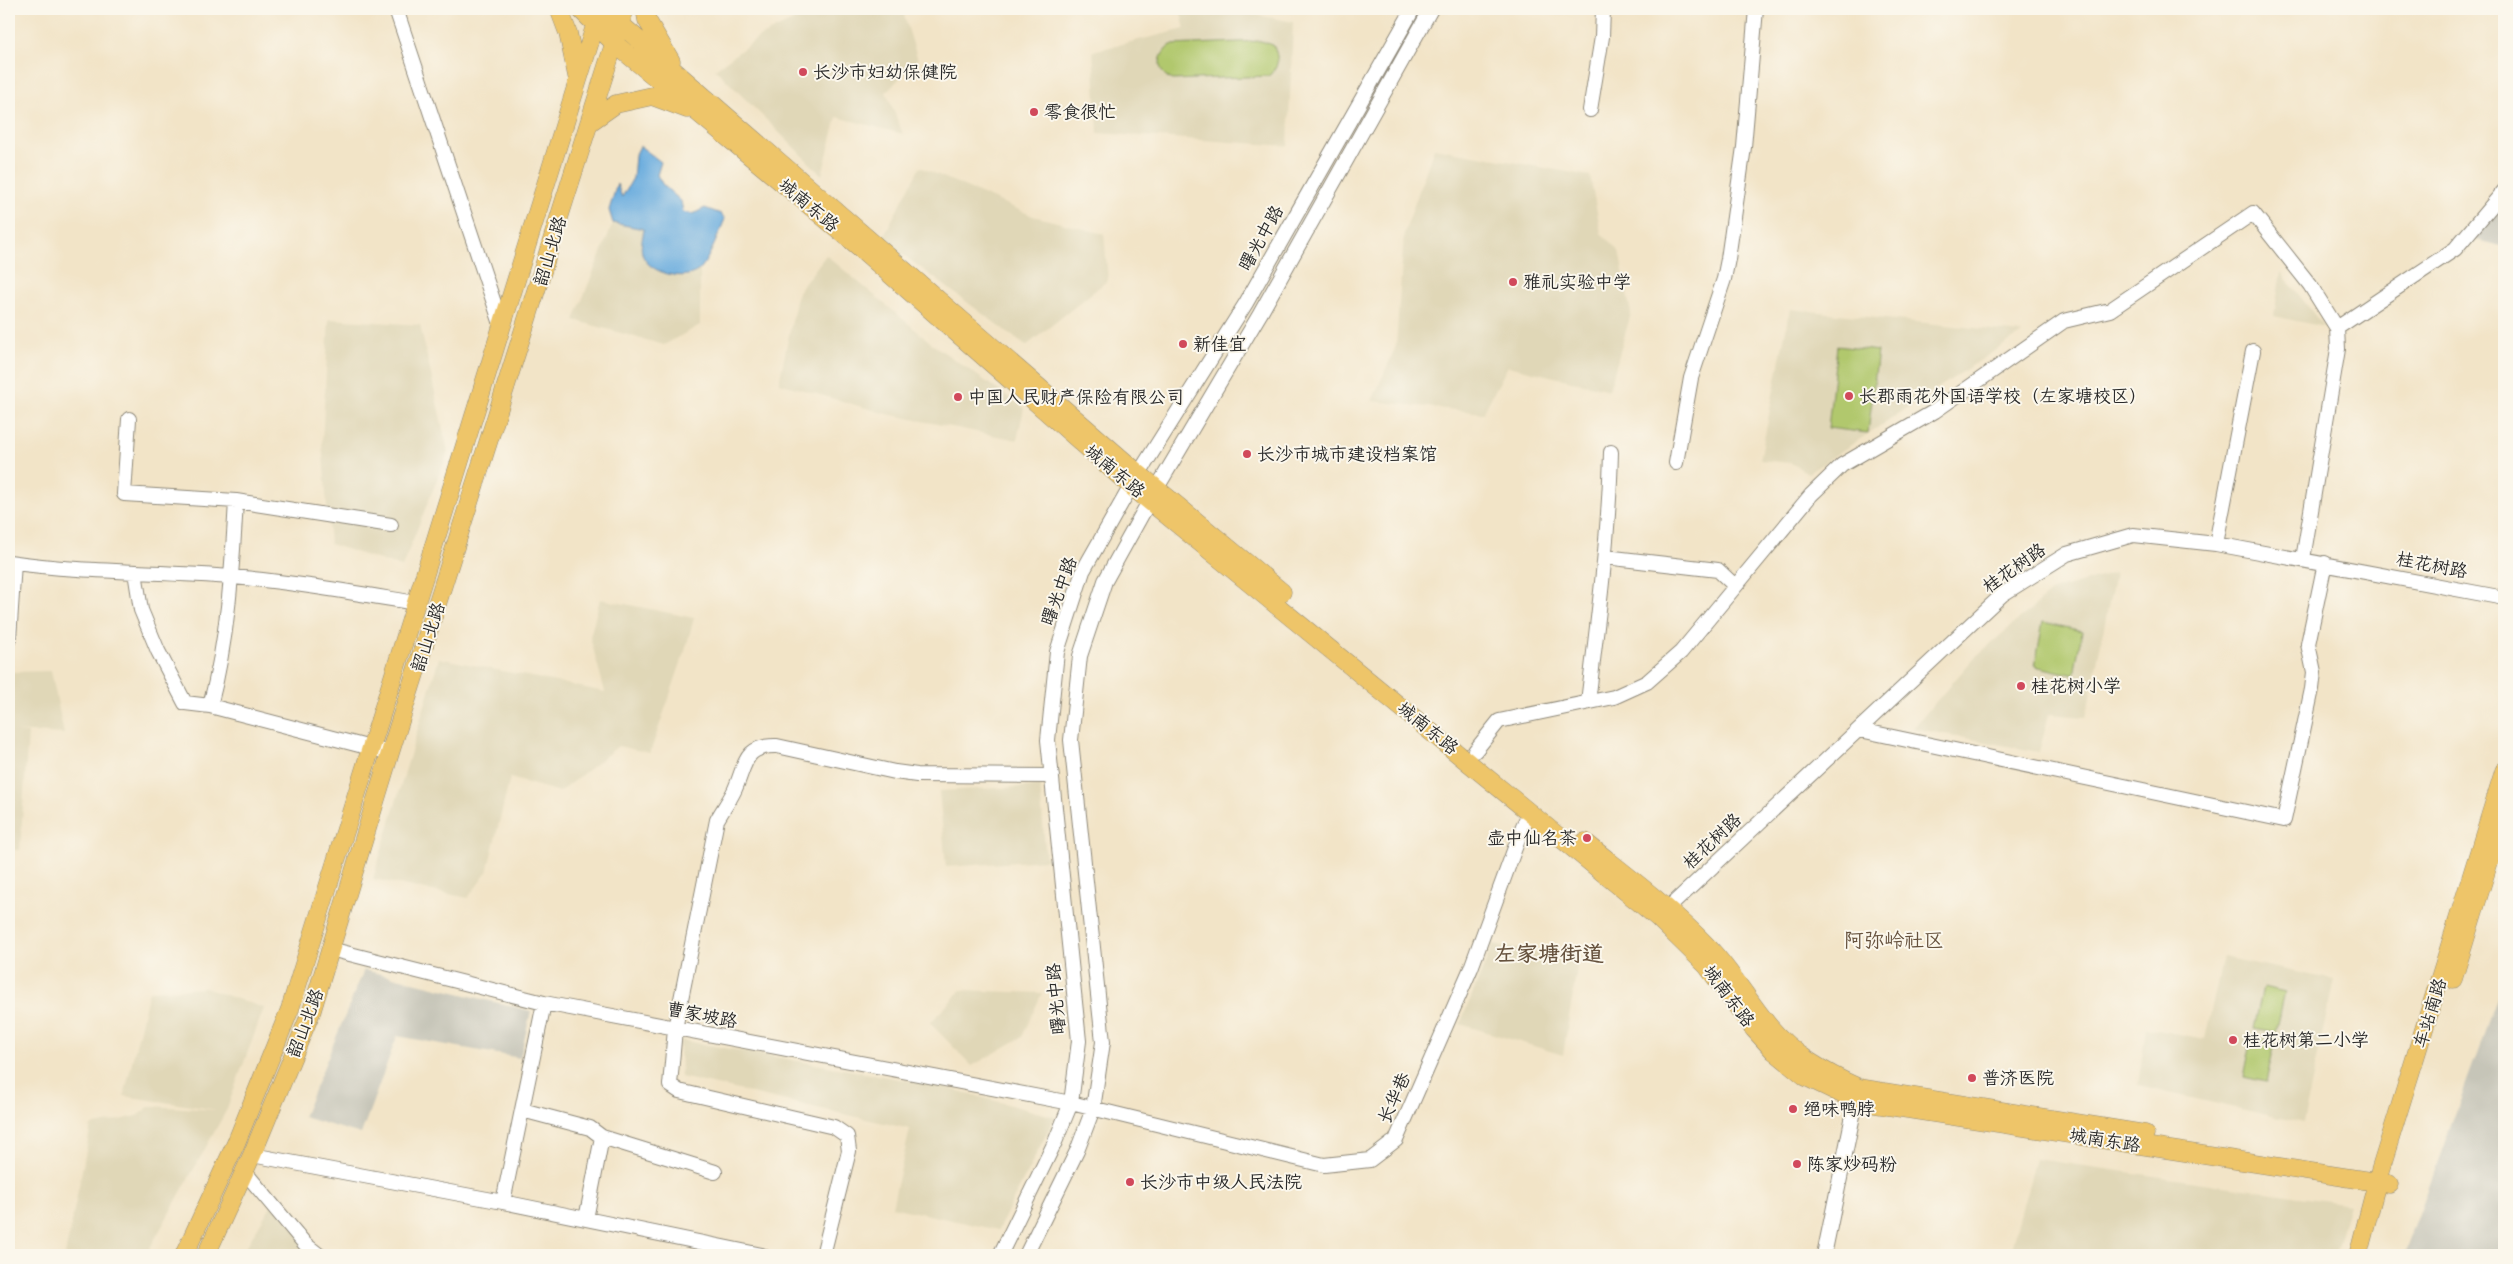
<svg xmlns="http://www.w3.org/2000/svg" width="2513" height="1264" viewBox="0 0 2513 1264" font-family="'Architects Daughter','LXGW WenKai TC',sans-serif">
  <style>
    .built { fill: #e0d7b7 }
    .industrial { fill: #c6c5b8 }
    .green { fill: #b1c86d; stroke: #6e7a4c }
    .water { fill: #69acde; stroke: #4a6c84 }
    .lines { fill: none; stroke-linecap: round; stroke-linejoin: round }
    .minor-casing { stroke: #8e8879; stroke-width: 16 }
    .major-casing { stroke: #8e8879; stroke-width: 19 }
    .minor { stroke: #fff; stroke-width: 14 }
    .major { stroke: #eec569; stroke-width: 18 }
    .poi-dot { fill: #d1495b; stroke: #fbf7ec; stroke-width: 2 }
    .labels { text-anchor: middle; stroke-width: 4; stroke-linejoin: round; paint-order: stroke }
    .poi-label { font-size: 18px; fill: #2b2b2b; stroke: #fbf7ec; text-anchor: start }
    .street-label { font-size: 18px; fill: #2b2b2b; stroke: #fbf7ec }
    .quarter-label { font-size: 20px; fill: #66523e; stroke: #fbf7ec }
    .district-label { font-size: 22px; font-weight: bold; fill: #66523e; stroke: #fbf7ec }
  </style>
  <rect width="100%" height="100%" fill="#fbf7ec"/>
  <filter id="ink" filterUnits="userSpaceOnUse"><feTurbulence type="fractalNoise" baseFrequency=".02" numOctaves="2"/><feDisplacementMap in="SourceGraphic" scale="10" xChannelSelector="R" yChannelSelector="G"/><feConvolveMatrix kernelMatrix="1 2 1 2 8 2 1 2 1" color-interpolation-filters="sRGB"/></filter>
  <filter id="wash" filterUnits="userSpaceOnUse"><feTurbulence type="fractalNoise" baseFrequency=".0096" numOctaves="4" result="noise"/><feDisplacementMap in="SourceGraphic" scale="20" xChannelSelector="R" yChannelSelector="G"/><feGaussianBlur stdDeviation="1.12" result="paint"/><feColorMatrix in="noise" values="0 0 0 0 0 0 0 0 0 0 0 0 0 0 0 0 0 1.4 0 .05"/><feComposite in="paint" operator="in"/></filter>
  <g filter="url(#wash)">
    <rect width="100%" height="100%" fill="#f2e4c7"/>
    <path class="built" d="M818 9H902L918 60 886 92 903 134 837 117 822 175 715 69 761 36Z
      M1180 9H1226L1293 22 1288 146 1098 133 1093 51 1185 29Z
      M1434 148 1590 176 1601 233 1619 251 1631 313 1609 390 1508 366 1483 413 1372 401 1396 346 1404 234Z
      M920 167 1033 216 1104 234 1108 280 1026 346 882 239Z
      M613 223 644 229 641 252 685 277 700 269V325L664 345 574 320Z
      M826 255 935 346 1024 408 1017 440 887 414 779 383 798 292Z
      M2281 272 2324 327 2274 316Z
      M1790 309 2022 333 1808 473 1791 463 1760 460Z
      M329 319 420 325 448 452 402 567 330 544 322 443Z
      M2115 573 2086 717 2049 714 2039 752 1913 728 1974 658 2052 591Z
      M600 599 694 618 685 651 650 753 618 746 560 792 510 778 487 872 468 898 373 879 439 658 605 692 590 637Z
      M51 671 64 734 15 731 28 733 20 850H9V672Z
      M1040 786 1046 860 946 867 939 791Z
      M1493 944 1578 962 1563 1055 1460 1024Z
      M2223 957 2334 980 2303 1123 2138 1086 2146 1028 2205 1039Z
      M205 988 264 1008 226 1111 146 1255H65L91 1126 137 1116 150 1106 218 1110 124 1096 149 991Z
      M961 990 1042 993 1022 1037 972 1066 930 1023Z
      M680 1040 944 1087 1055 1117 998 1230 892 1207 910 1129 681 1077Z
      M2036 1159 2349 1204 2335 1255H1982L1983 1249 2010 1251Z
      M272 1204 319 1255H241Z"/>
    <path class="industrial" d="M2504 205V247L2473 239Z
      M364 970 531 1011 520 1058 397 1036 361 1134 303 1117Z
      M2504 979V1255H2404Z"/>
    <path class="green" d="M1261 41 1273 45C1279 56 1280 68 1268 76L1173 80C1155 73 1157 55 1171 45Z
      M1837 346 1878 351 1868 433 1828 428Z
      M2043 622 2082 631 2074 675 2035 666Z
      M2263 987 2285 992 2276 1033 2254 1029Z
      M2252 1037 2275 1042 2266 1082 2244 1077Z"/>
    <path class="water" d="M640 146 661 162 657 175 663 185 681 201 683 212 693 214 705 208 721 214 725 219C719 233 710 257 701 268 687 284 646 273 642 253 640 246 643 236 644 229L613 223 609 210 617 184 622 197 633 178 635 156Z"/>
  </g>
  <g filter="url(#ink)">
    <g class="lines">
      <g class="minor-casing">
        <path id="minor" d="M396 9 502 327
          M1590 110 1602 37 1603 9
          M2337 328 2455 249 2504 191
          M129 419 124 494 236 501 391 525
          M1676 463 1691 378 1724 279 1728 259 1744 147 1756 9
          M2216 544 2253 351
          M1605 557 1718 570 1735 586
          M9 562C83 573 158 571 232 577 294 582 355 593 416 603
          M135 572 141 610 158 651 185 703 210 706 390 753
          M9 639 14 563
          M1588 702C1598 619 1609 536 1611 452
          M210 706C228 638 232 572 236 501
          M1860 730 2284 820 2312 689 2314 672 2308 644 2325 563
          M1475 751 1499 721 1614 697 1647 682 1681 652 1811 495 1842 465 1935 411 2064 321 2110 310 2253 213 2310 285 2337 328 2338 349 2303 559
          M1662 914 2003 594 2067 554 2133 535 2216 544 2504 598
          M330 949 544 1003 1071 1103 1324 1165 1370 1160 1396 1140 1471 968 1523 826 1530 812
          M522 1110 590 1128 602 1137 715 1172
          M252 1155 503 1202 762 1255
          M244 1171 305 1244 319 1255
          M503 1202 544 1003
          M586 1219 602 1137
          M823 1255 849 1151 847 1136 834 1127 679 1091 670 1085 675 1029 717 820C723 809 730 800 735 789 746 764 744 745 777 746L895 772 917 775 1052 776
          M1000 1255 1055 1142 1071 1103 1079 1041 1048 740 1057 652 1083 571 1131 486 1246 303 1413 9
          M1026 1255 1077 1151 1093 1109 1103 1042 1071 740 1080 656 1105 581 1151 498 1260 314 1431 9
          M1824 1255 1856 1101"/>
      </g>
      <g class="major-casing">
        <path id="major" d="M559 9 568 33 577 76
          M580 9 614 43 851 240 1131 486 1658 918 1707 966 1754 1029 1774 1051 1806 1077 1856 1101 2389 1184
          M603 9 1139 474 1282 592
          M645 9 647 20 671 61
          M589 123 616 104 652 96 687 109
          M1585 842C1627 876 1672 909 1709 948 1732 972 1748 1001 1769 1026 1793 1055 1826 1073 1859 1088L2145 1134
          M2453 979 2504 813
          M184 1255 236 1143 290 1009 598 16
          M206 1255 252 1155 312 1010 390 753 625 9
          M2358 1255 2380 1171 2504 771"/>
      </g>
      <use href="#minor" class="minor"/>
      <use href="#major" class="major"/>
    </g>
  </g>
  <g class="poi-dot">
    <circle cx="803" cy="72" r="5"/>
    <circle cx="1034" cy="112" r="5"/>
    <circle cx="1513" cy="282" r="5"/>
    <circle cx="1183" cy="344" r="5"/>
    <circle cx="1849" cy="396" r="5"/>
    <circle cx="958" cy="397" r="5"/>
    <circle cx="1247" cy="454" r="5"/>
    <circle cx="2021" cy="686" r="5"/>
    <circle cx="1587" cy="838" r="5"/>
    <circle cx="2233" cy="1040" r="5"/>
    <circle cx="1972" cy="1078" r="5"/>
    <circle cx="1793" cy="1109" r="5"/>
    <circle cx="1797" cy="1164" r="5"/>
    <circle cx="1130" cy="1182" r="5"/>
  </g>
  <g class="labels">
    <g class="poi-label">
      <text x="813" y="78">长沙市妇幼保健院</text>
      <text x="1044" y="118">零食很忙</text>
      <text x="1523" y="288">雅礼实验中学</text>
      <text x="1193" y="350">新佳宜</text>
      <text x="1859" y="402">长郡雨花外国语学校（左家塘校区）</text>
      <text x="968" y="403">中国人民财产保险有限公司</text>
      <text x="1257" y="460">长沙市城市建设档案馆</text>
      <text x="2031" y="692">桂花树小学</text>
      <text x="1577" y="844" text-anchor="end">壶中仙名茶</text>
      <text x="2243" y="1046">桂花树第二小学</text>
      <text x="1982" y="1084">普济医院</text>
      <text x="1803" y="1115">绝味鸭脖</text>
      <text x="1807" y="1170">陈家炒码粉</text>
      <text x="1140" y="1188">长沙市中级人民法院</text>
    </g>
    <g class="street-label">
      <text transform="translate(809 205) rotate(40)" y="6">城南东路</text>
      <text transform="translate(1261 238) rotate(-61)" y="6">曙光中路</text>
      <text transform="translate(550 251) rotate(-73)" y="6">韶山北路</text>
      <text transform="translate(1115 471) rotate(40)" y="6">城南东路</text>
      <text transform="translate(2432 565) rotate(11)" y="6">桂花树路</text>
      <text transform="translate(2014 568) rotate(-35)" y="6">桂花树路</text>
      <text transform="translate(1059 591) rotate(-70)" y="6">曙光中路</text>
      <text transform="translate(428 637) rotate(-72)" y="6">韶山北路</text>
      <text transform="translate(1428 728) rotate(39)" y="6">城南东路</text>
      <text transform="translate(1712 841) rotate(-43)" y="6">桂花树路</text>
      <text transform="translate(1729 996) rotate(53)" y="6">城南东路</text>
      <text transform="translate(1056 999) rotate(-95)" y="6">曙光中路</text>
      <text transform="translate(2430 1013) rotate(-73)" y="6">车站南路</text>
      <text transform="translate(702 1015) rotate(11)" y="6">曹家坡路</text>
      <text transform="translate(305 1023) rotate(-69)" y="6">韶山北路</text>
      <text transform="translate(1394 1098) rotate(-66)" y="6">长华巷</text>
      <text transform="translate(2105 1140) rotate(9)" y="6">城南东路</text>
    </g>
    <g class="quarter-label">
      <text x="1894" y="947">阿弥岭社区</text>
    </g>
    <g class="district-label">
      <text x="1549" y="961">左家塘街道</text>
    </g>
  </g>
  <rect width="2513" height="1264" fill="none" stroke="#fbf7ec" stroke-width="30"/>
</svg>
